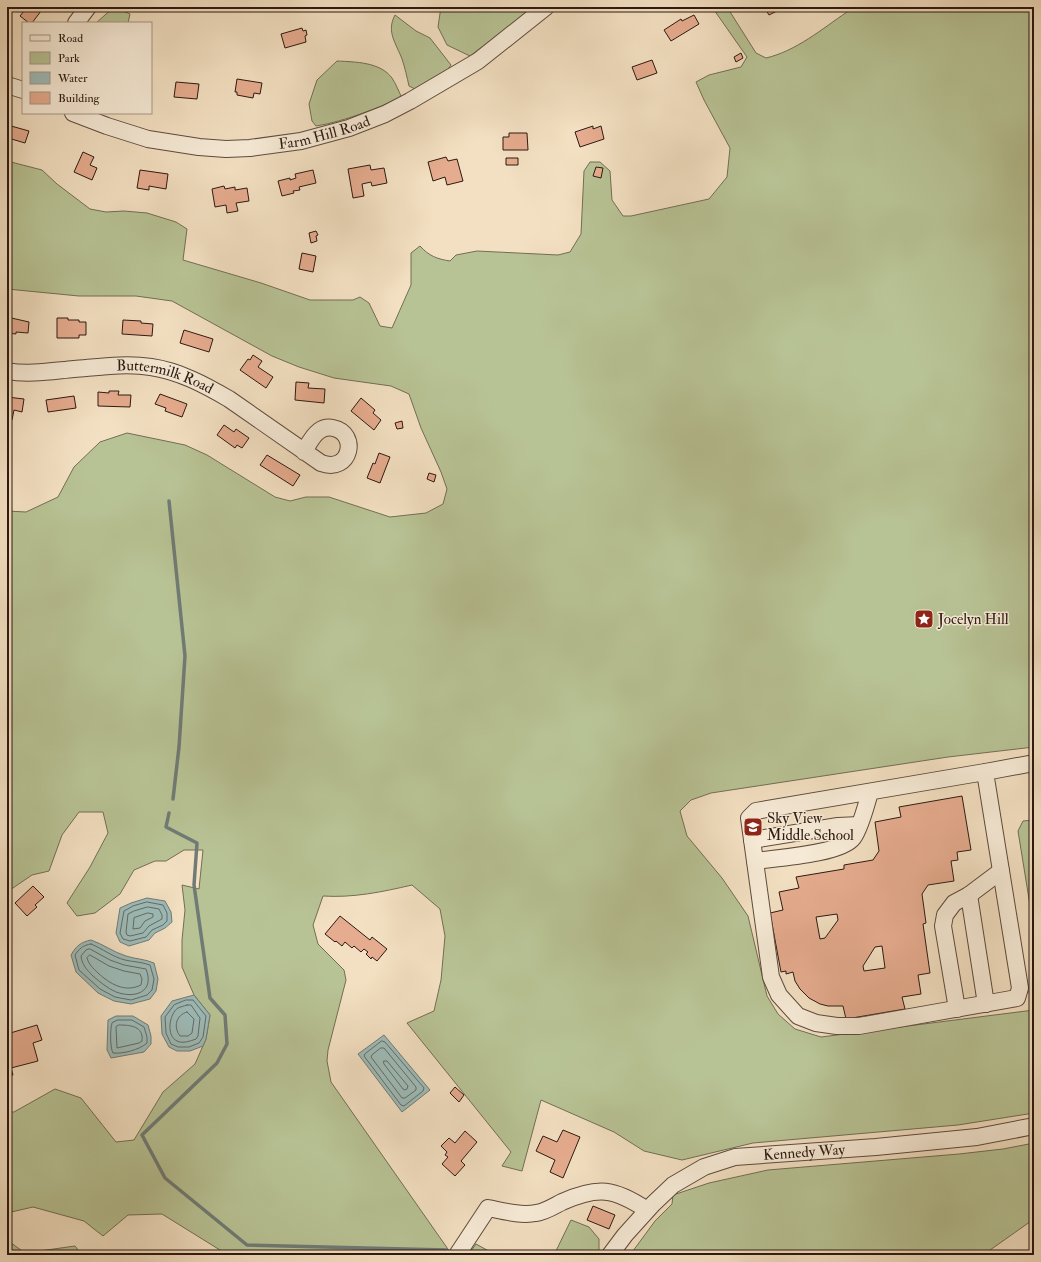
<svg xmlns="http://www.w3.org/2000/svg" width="1041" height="1262" viewBox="0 0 1041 1262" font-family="'IM FELL Double Pica',serif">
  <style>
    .green { fill: #b8c395; stroke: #726e54 }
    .water { fill: #9dbcb9; stroke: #707b76 }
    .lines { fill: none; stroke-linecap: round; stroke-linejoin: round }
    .shore { stroke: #646a66; stroke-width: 1 }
    .stream { stroke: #707b76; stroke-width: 3.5 }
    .building { fill: #e6ac8f; stroke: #2c1912; fill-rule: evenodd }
    .minor-casing { stroke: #5e4b3e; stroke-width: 18 }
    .minor { stroke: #f7ebd7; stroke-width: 16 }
    .labels { text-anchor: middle; stroke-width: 3; stroke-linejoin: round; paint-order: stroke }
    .street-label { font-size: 15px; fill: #2c1912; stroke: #f7ebd7 }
    .poi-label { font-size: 15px; fill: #2c1912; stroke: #f7ebd7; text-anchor: start }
  </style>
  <rect width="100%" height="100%" fill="#f3e0c2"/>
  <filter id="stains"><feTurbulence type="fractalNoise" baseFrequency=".005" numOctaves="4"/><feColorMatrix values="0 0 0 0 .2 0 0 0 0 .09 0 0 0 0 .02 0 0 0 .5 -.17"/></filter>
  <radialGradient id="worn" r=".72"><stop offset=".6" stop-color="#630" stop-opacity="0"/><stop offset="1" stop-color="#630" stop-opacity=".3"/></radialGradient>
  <path class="green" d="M114 7 130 14 128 23H96Z
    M441 7H537C516 25 491 39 470 56L447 45 438 27Z
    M712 7H727L756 53 766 58C796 51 822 29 847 12L851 7H1034V747L948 757 711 793 691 800 680 811 687 836 722 878 748 916 767 996 778 1014 795 1029 821 1037 1034 1010V1113L958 1125 753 1143 682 1160 644 1151 614 1132 541 1100 522 1171 502 1166 511 1152 407 1023 434 1011 441 980 445 936 440 909 412 885C382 892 353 898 323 896L313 925 318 944 344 970 346 980 328 1050 327 1061 331 1082 450 1252 449 1255H228L162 1214 128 1215 103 1236 84 1221 33 1207 7 1213V1112H14L55 1089 81 1098 116 1142 134 1140 163 1092 195 1064 206 1039 210 1015 194 995 182 967V940L185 910 182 885 199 889 203 850H184L166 861H155L134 870 120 894 95 913 77 916 67 903 90 867 108 833 103 812H79L62 835 49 871 32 875 7 892V511L26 512 58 497 74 467 100 442 127 433 185 445 207 455 275 497 290 501 306 497H329L390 517 426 513 443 504 447 489 441 472 421 428 409 394 391 386 334 378 299 367 272 356 172 301 136 296H79L7 289V161L42 170 57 184 90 209 106 212 124 211 147 213 176 222 187 229 183 260 261 283 310 300H353L360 297 369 303 380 326 392 328 411 285V253L420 246C429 256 437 259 450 261L456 255 477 251 558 255 570 252 581 234 584 171 590 162H600L610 171 612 200 623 216H631L709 199 727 177 730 148 704 100 696 82 709 75 741 67 747 57Z
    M395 15 416 31 430 38 451 65 446 72 417 90 409 86C407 77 405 68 402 59 396 43 386 32 395 15Z
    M337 61C356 62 380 62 392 78 396 84 399 92 402 98 374 109 346 121 316 126L312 121 309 104 317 80Z
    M1034 820V930L1018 831 1023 821Z
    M1034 1143V1219L983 1255H630L655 1221 672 1204 673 1195 709 1183 768 1170 959 1154 1003 1149Z
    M571 1220 589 1227 599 1239V1252L596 1255H554Z
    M7 1240 25 1253 75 1246 82 1255H7Z
    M476 1244 496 1255H468Z"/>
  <path class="water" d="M147 898 165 901 171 912 172 922 165 928 155 933 149 940 129 946 120 942 116 933 120 908 131 903Z
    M91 940C103 944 113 952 126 956 135 959 145 959 154 963L158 979 156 991 150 999 131 1004 114 1001 98 993 76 972 71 955C76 946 81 942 91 940Z
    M194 995 210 1015 206 1039 203 1046 190 1051H177L169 1047 162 1034 161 1016 172 1001Z
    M116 1016H133L148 1025 151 1036V1044L144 1052 111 1058 107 1050 108 1020Z
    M384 1035 430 1090 402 1112 358 1054Z"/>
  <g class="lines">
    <path class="shore" d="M147 902 163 905 167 913V921L163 925 152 930 146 937 130 941 123 939 120 933 124 911 133 906Z
      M148 907 159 909 162 915V919L149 926 143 933 130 936 127 935 126 932 128 914 134 911Z
      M148 913 153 914V917L145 921 140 928 133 929 134 918Z
      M91 944C103 949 113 957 125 960 134 962 142 962 150 965L154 979 152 990 147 995 131 1000 115 997 100 989 79 970 75 955C79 949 83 945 91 944Z
      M90 949 110 960 124 965 146 969C155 992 135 999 116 992 107 988 100 982 93 976 87 970 82 965 81 956L86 950Z
      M90 955 109 966 124 971 140 974 142 979 141 985C125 993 110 984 98 973 93 968 89 965 87 958Z
      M186 1000H193L206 1016 203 1037 199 1043 189 1047H178L171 1044 166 1033 165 1017 174 1005Z
      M187 1005H191L200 1018 198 1036 196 1039C190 1041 183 1044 177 1041 166 1036 169 1014 178 1008 180 1007 184 1006 187 1005Z
      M187 1012 194 1019 192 1033 188 1036H180C173 1027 176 1015 187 1012Z
      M118 1020H132L144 1027 147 1037V1043C139 1050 123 1054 113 1053 110 1048 110 1029 112 1023Z
      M119 1025C130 1025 144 1026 142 1041L139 1043 117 1048 116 1027Z
      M382 1041 385 1042 424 1088 423 1091 404 1106 401 1105 364 1056 365 1054Z
      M381 1048H384L416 1087V1090L405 1098H402L371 1057 372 1055Z
      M384 1061H387L408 1086 407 1089 405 1090 403 1089 384 1064Z"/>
    <path class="stream" d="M169 501 185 656 179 747 173 799
      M169 813 166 827 197 843 194 885 210 998 225 1015 227 1044 217 1063 142 1135 165 1178 247 1245 446 1250"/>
  </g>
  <path class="building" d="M24 7H44L32 23H29L20 16 24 11 22 10Z
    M764 7H777L779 10 769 15Z
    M694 15 699 24 671 41 664 30 681 19 682 21Z
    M302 28 303 31 306 30 307 35 305 36 306 42 285 48 281 34Z
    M741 53 743 58 736 62 734 57Z
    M652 60 657 73 637 80 632 67Z
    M237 79 262 83 260 94 254 93 253 98 237 95V92H235Z
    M176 82 199 84 197 99 174 97Z
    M11 126 29 131 25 143 8 138Z
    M593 126V129L601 126 604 139 580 147 575 132Z
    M509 133H527L528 150H503V137H509Z
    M83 152 94 157 90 165 97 168 92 180 74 172Z
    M446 157 448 161 457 159 463 181 447 185 445 177 433 181 428 162Z
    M506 158H518V165H506Z
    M370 165 371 170 384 168 387 183 372 186 371 182 362 184 364 196 353 198 348 169Z
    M596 167 603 168 601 178 593 176Z
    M140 170 168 174 166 189 149 186V190L137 188Z
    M313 170 316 183 299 187 300 190 293 191 294 193 282 196 278 181 290 178V180L296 178 295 174Z
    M224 186 225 189 235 187V190L247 188 249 201 236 203 238 211 227 213 226 205 215 207 212 189Z
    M316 231 318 235 316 236 317 241 311 243 309 233Z
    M302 253 316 256 313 272 299 269Z
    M7 317 29 322 28 333 16 332V334L7 333Z
    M57 318H68V320H79V322H86V335H79V338H57Z
    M123 320 141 321V323L153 324 152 336 122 334Z
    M184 330 213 339 209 352 180 343Z
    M253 355 262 361 258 367 273 377 266 388 240 370 248 359 250 360Z
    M296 382 309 383 308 388 325 389 324 403 295 400Z
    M109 391H119L118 395H131L130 407 98 406V392L109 393Z
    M160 394 187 404 182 417 165 411 166 408 155 404Z
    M74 396 76 408 48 412 46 400Z
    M7 397 24 399 22 412 14 410 12 420 7 419Z
    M361 398 375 410 373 413 381 420 374 430 351 411Z
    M402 421 403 428 397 429 395 423Z
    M224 425 234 432 236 429 249 438 242 448 237 445 235 448 217 435Z
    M379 453 390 457 380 483 367 478 373 463 375 464Z
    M267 455 300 475 293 486 260 465Z
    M429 473 436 475 434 482 427 479Z
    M962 796 971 850 957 852 958 860 951 861 954 881 928 885 922 894 926 923 923 924 930 973 918 975 921 994 902 997 905 1009 846 1019 843 1006H828L820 1004 809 998 800 989 795 981 793 972 786 974V971L781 972 770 913 783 910 779 892 799 888 796 877 844 869V865L873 860 879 851 875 822 901 817 899 807ZM837 914 838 920 825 938 820 939 816 917ZM882 946 885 968 864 971 863 966 875 947Z
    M33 886 44 897 35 905 37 907 27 916 15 903Z
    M340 916 370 940 372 937 387 949 377 961 372 957 371 959 366 954 368 952 364 949 361 952 354 946 352 948 345 942 342 946 336 941 335 942 325 934Z
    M1034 990V1000L1031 1001 1029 991Z
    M37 1025 42 1040 33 1043 38 1061 11 1068 13 1075 7 1076V1034Z
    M455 1087 464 1095 459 1102 450 1093Z
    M563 1130 580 1137 563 1178 550 1172 555 1160 536 1151 543 1136 557 1142Z
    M465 1131 477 1142 461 1161 465 1165 455 1176 442 1164 448 1157 445 1155 447 1152 441 1146 449 1138 455 1143Z
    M593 1206 615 1215 609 1229 587 1220Z"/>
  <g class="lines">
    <g class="minor-casing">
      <g id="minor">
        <path d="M76 23 88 7"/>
        <path d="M7 85 23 90"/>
        <path id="s1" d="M73 113 107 126 148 139 199 147 226 149 250 148 301 141 349 128 385 114 410 101 478 61 546 7"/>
        <path id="s2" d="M7 371C29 375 52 371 74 369 99 367 126 363 151 367 179 371 205 385 229 399L321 463C351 474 359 433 333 428 328 427 323 428 319 431 312 436 308 445 304 452"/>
        <path d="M985 772 1020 988 1017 998 859 1026H837L816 1023 798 1016 779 995 771 977 749 818 756 811 985 772 1034 763"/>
        <path d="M752 840 838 826 859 825"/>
        <path d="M755 861C776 858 841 854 853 838 860 829 867 803 870 792"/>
        <path d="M969 895 986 1004"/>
        <path d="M957 1009 943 926 945 915 954 903 969 895 1001 871"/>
        <path d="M457 1255 488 1208C503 1211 521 1216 536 1213 545 1212 554 1206 562 1202 598 1186 614 1188 647 1210"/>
        <path id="s3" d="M610 1255 625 1235 653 1204 673 1185 704 1167 735 1157 876 1147 977 1137 1034 1126"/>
      </g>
    </g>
    <use href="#minor" class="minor"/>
  </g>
  <defs>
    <g id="sight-square" transform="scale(1)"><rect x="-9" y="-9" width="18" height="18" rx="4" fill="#8f2418" stroke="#f7ebd7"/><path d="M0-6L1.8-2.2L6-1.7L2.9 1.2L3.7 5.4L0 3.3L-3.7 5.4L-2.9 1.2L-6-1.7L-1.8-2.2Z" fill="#fff"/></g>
    <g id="school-square" transform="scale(1)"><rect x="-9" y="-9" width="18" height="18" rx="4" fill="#8f2418" stroke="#f7ebd7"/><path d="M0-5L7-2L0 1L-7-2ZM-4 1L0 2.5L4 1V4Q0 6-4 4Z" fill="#fff"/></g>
  </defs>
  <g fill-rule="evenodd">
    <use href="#sight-square" x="924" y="619"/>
    <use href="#school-square" x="753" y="827"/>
  </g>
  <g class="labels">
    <g class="street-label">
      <text dy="5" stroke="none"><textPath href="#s1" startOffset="258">Farm Hill Road</textPath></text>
      <text dy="5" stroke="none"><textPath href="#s2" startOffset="160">Buttermilk Road</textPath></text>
      <text dy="5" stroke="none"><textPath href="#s3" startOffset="232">Kennedy Way</textPath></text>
    </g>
    <g class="poi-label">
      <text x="938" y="624">Jocelyn Hill</text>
      <text x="767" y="823">Sky View<tspan x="767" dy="17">Middle School</tspan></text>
    </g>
  </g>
  <rect width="1041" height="1262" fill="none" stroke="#f3e0c2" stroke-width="24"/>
  <rect x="8" y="8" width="1025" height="1246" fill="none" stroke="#2c1912" stroke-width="2"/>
  <rect x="12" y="12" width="1017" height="1238" fill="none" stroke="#2c1912"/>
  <rect x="22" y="22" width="130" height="92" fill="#f7ebd7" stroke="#a69788"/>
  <rect x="30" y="35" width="20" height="6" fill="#f7ebd7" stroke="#a69788"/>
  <text x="58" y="42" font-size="12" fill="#2c1912">Road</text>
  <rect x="30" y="52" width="20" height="12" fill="#b8c395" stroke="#a69788"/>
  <text x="58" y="62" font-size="12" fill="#2c1912">Park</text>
  <rect x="30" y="72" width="20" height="12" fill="#9dbcb9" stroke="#a69788"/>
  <text x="58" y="82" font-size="12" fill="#2c1912">Water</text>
  <rect x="30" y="92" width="20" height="12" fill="#e6ac8f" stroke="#a69788"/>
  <text x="58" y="102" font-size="12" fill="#2c1912">Building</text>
  <rect width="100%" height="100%" filter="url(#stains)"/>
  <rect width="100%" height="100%" fill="url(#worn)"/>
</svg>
